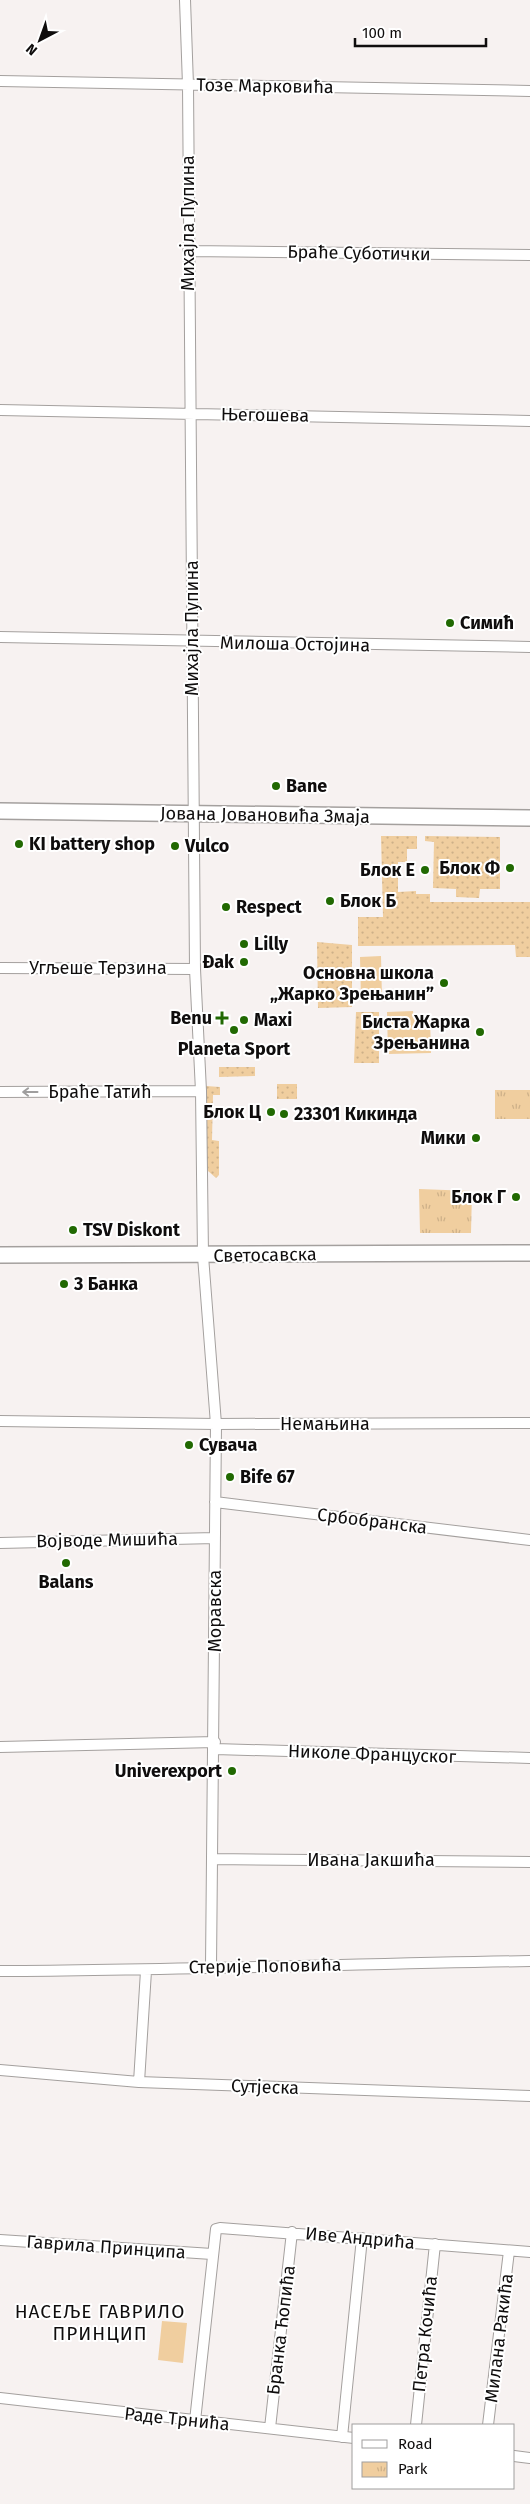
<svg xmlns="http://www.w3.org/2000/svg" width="530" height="2504" viewBox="0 0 530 2504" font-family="'Fira Sans',sans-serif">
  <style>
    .grass { fill: url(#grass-dots) }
    .park { fill: url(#park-tufts) }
    .garden { fill: #f0ce9f }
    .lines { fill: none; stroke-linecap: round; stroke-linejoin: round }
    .street-casing { stroke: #a4a09e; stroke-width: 12 }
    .secondary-casing { stroke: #a4a09e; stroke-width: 18 }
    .street { stroke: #fff; stroke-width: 10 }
    .secondary { stroke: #fff; stroke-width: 15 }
    .oneway { stroke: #9f9e9e }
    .poi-dot { fill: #216902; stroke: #fff; stroke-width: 2 }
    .labels { text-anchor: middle; stroke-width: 4; stroke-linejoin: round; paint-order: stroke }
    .street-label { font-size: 18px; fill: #0f0d0d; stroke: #fff }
    .poi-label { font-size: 18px; font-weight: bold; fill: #0f0d0d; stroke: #fff; text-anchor: start }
    .neighbourhood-label { font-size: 19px; letter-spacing: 1px; fill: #0f0d0d; stroke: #fff }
  </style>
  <defs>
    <pattern id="grass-dots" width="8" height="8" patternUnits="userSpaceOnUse" patternTransform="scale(1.25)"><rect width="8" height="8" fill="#f0ce9f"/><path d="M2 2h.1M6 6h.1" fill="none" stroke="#cdb088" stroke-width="1.8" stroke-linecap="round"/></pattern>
    <pattern id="park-tufts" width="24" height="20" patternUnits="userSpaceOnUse" patternTransform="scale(1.25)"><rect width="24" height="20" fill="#f0ce9f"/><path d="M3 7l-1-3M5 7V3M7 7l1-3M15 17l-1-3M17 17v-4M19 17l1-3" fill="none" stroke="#cdb088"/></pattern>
  </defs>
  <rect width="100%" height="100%" fill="#f7f2f1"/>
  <path class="grass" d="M381 836H417V849H407V862H398V892L416 891V894H430V902H530V957H516L515 945 358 946V917H383Z
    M425 836 500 837V889H480L479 898 456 897V889L433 888 434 842 425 841Z
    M317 942 352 945V1007L318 1008Z
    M356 1012H379V1063H354Z
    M219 1067H255V1076L219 1077Z
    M277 1084H297V1099H277Z
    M206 1086 220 1087V1095H213L212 1140 219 1141V1175L216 1178 208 1171 206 1158Z"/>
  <path class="park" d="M495 1090H530V1119H495Z
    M419 1189 472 1191 471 1233H420Z"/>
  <path class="garden" d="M381 956 382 999H361L360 957Z
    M413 1011 414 1019H430L431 1053 388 1054 387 1012Z
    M162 2321 187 2323 183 2363 158 2360Z"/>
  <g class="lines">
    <g class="street-casing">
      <path id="street" d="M185 0 188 85 195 969 201 1091 203 1256 216 1424 211 1967
        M0 81 530 91
        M188 251 530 255
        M0 410 530 421
        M0 637 530 647
        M0 968 195 969
        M0 1092 201 1091
        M0 1421 216 1424 530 1423
        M215 1502 530 1540
        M0 1543 215 1538
        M0 1747 215 1742
        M215 1749 530 1758
        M212 1859 530 1862
        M0 1971C177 1970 353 1964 530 1961
        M0 2070 139 2082 530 2096
        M139 2082 146 1971
        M0 2240 212 2254
        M0 2398 354 2438
        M195 2421 216 2229 220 2228 530 2252
        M416 2425 435 2244
        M488 2425 509 2251
        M270 2428 292 2232
        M342 2437 362 2238
        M514 2456 530 2458"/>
    </g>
    <g class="secondary-casing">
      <path id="secondary" d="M0 811 530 818
        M0 1255 530 1253"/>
    </g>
    <use href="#street" class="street"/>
    <use href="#secondary" class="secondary"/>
  </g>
  <defs><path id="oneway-shaft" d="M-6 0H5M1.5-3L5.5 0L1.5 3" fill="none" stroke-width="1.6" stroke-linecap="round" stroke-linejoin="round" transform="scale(1.25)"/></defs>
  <use class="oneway" href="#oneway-shaft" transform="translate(30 1092) rotate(180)"/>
  <g class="poi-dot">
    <circle cx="450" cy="623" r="5"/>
    <circle cx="276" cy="786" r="5"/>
    <circle cx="19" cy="844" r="5"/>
    <circle cx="175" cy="846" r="5"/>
    <circle cx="510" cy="868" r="5"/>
    <circle cx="425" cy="870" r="5"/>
    <circle cx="330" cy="901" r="5"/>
    <circle cx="226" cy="907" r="5"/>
    <circle cx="244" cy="944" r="5"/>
    <circle cx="244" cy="962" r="5"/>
    <circle cx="444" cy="983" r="5"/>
    <path d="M219.5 1010.5h5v5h5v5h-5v5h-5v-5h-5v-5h5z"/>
    <circle cx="244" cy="1020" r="5"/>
    <circle cx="234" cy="1030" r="5"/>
    <circle cx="480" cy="1032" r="5"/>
    <circle cx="271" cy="1112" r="5"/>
    <circle cx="284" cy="1114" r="5"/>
    <circle cx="476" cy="1138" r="5"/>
    <circle cx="516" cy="1197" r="5"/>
    <circle cx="73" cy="1230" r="5"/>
    <circle cx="64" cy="1284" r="5"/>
    <circle cx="189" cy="1445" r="5"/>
    <circle cx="230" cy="1477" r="5"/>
    <circle cx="66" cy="1563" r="5"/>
    <circle cx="232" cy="1771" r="5"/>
  </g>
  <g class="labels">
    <g class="street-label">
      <text transform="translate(265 86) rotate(1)" y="6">Тозе Марковића</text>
      <text transform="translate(188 223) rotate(-90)" y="6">Михајла Пупина</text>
      <text transform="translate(359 253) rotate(1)" y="6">Браће Суботички</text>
      <text transform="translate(265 415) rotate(1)" y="6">Његошева</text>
      <text transform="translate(192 628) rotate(-90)" y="6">Михајла Пупина</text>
      <text transform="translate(295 644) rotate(1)" y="6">Милоша Остојина</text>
      <text transform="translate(265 815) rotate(1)" y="6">Јована Јовановића Змаја</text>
      <text x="98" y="974">Угљеше Терзина</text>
      <text x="100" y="1098">Браће Татић</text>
      <text transform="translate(265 1255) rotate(-1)" y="6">Светосавска</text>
      <text x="325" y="1430">Немањина</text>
      <text transform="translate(372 1521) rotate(7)" y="6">Србобранска</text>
      <text transform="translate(107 1540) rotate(-1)" y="6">Војводе Мишића</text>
      <text transform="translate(215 1611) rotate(-90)" y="6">Моравска</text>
      <text transform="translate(372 1754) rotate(2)" y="6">Николе Француског</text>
      <text x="371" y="1866">Ивана Јакшића</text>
      <text transform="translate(265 1966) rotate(-1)" y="6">Стерије Поповића</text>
      <text transform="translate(265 2087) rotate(2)" y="6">Сутјеска</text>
      <text transform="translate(360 2238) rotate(5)" y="6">Иве Андрића</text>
      <text transform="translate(106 2247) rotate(4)" y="6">Гаврила Принципа</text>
      <text transform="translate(281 2330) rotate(-83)" y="6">Бранка Ћопића</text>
      <text transform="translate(425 2334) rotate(-84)" y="6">Петра Кочића</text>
      <text transform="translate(499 2338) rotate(-83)" y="6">Милана Ракића</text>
      <text transform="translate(177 2419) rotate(6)" y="6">Раде Трнића</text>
    </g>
    <g class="poi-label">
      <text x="460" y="629">Симић</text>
      <text x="286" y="792">Bane</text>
      <text x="29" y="850">KI battery shop</text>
      <text x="185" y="852">Vulco</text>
      <text x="500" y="874" text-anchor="end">Блок Ф</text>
      <text x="415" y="876" text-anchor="end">Блок Е</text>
      <text x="340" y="907">Блок Б</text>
      <text x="236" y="913">Respect</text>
      <text x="254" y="950">Lilly</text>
      <text x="234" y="968" text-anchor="end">Đak</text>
      <text x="434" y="979" text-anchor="end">Основна школа<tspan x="434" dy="21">„Жарко Зрењанин”</tspan></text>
      <text x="212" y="1024" text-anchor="end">Benu</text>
      <text x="254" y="1026">Maxi</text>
      <text x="470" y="1028" text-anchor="end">Биста Жарка<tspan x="470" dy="21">Зрењанина</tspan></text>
      <text x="234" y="1055" text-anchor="middle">Planeta Sport</text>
      <text x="261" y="1118" text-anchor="end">Блок Ц</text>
      <text x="294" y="1120">23301 Кикинда</text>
      <text x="466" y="1144" text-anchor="end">Мики</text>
      <text x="506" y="1203" text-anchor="end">Блок Г</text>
      <text x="83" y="1236">TSV Diskont</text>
      <text x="74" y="1290">3 Банка</text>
      <text x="199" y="1451">Сувача</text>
      <text x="240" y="1483">Bife 67</text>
      <text x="66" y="1588" text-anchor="middle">Balans</text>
      <text x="222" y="1777" text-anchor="end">Univerexport</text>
    </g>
    <g class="neighbourhood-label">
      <text x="100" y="2318">НАСЕЉЕ ГАВРИЛО<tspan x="100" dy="22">ПРИНЦИП</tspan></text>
    </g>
  </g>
  <rect x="352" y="2424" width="162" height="65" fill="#ffffff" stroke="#9f9e9e"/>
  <rect x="362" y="2440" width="25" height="8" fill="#ffffff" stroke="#9f9e9e"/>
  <text x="398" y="2449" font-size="15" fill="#0f0d0d">Road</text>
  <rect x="362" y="2462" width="25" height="15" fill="url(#park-tufts)" stroke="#9f9e9e"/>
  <text x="398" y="2474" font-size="15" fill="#0f0d0d">Park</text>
  <g transform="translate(40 40) rotate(221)" stroke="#ffffff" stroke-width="4" paint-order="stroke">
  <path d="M0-4L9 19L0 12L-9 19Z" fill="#0f0d0d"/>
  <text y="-8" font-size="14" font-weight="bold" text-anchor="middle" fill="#0f0d0d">N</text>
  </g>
  <path d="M355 38v8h131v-8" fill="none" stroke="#0f0d0d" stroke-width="2.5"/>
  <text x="362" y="38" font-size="15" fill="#0f0d0d" stroke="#ffffff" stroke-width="4" paint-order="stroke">100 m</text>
</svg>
